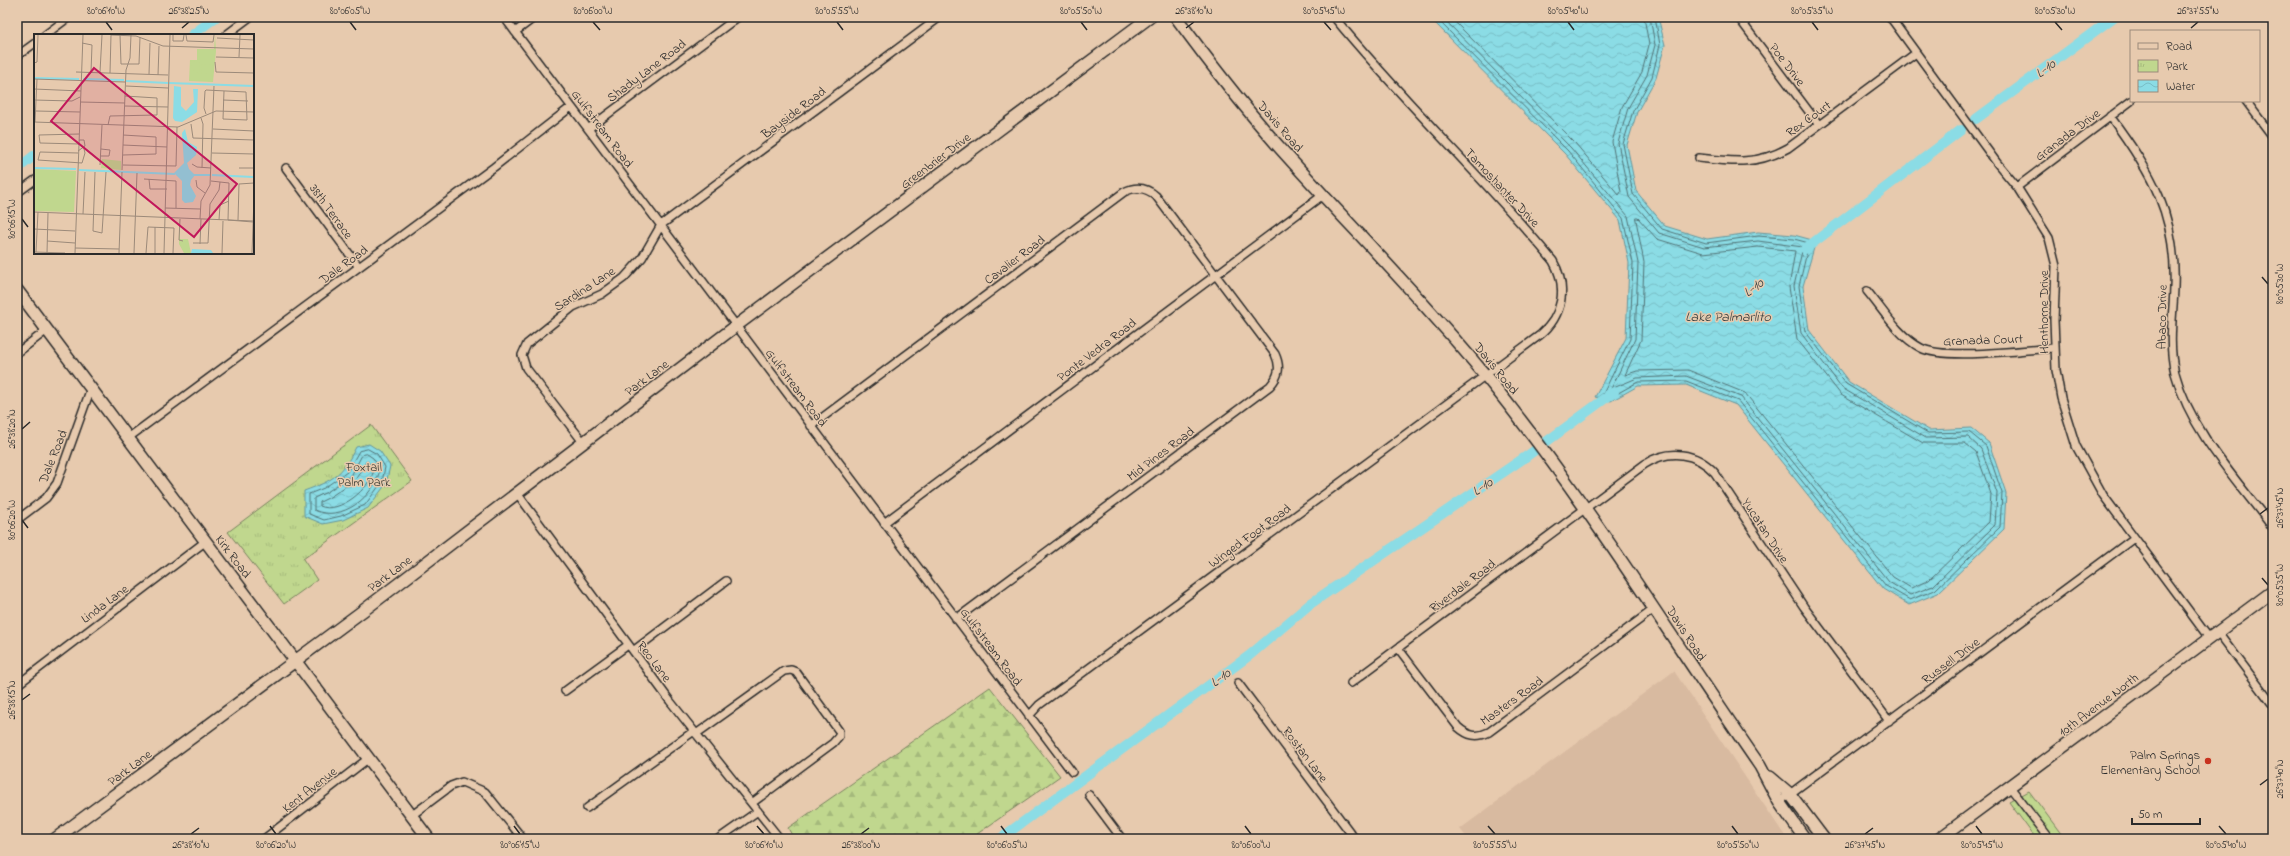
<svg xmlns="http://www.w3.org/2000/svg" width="2290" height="856" viewBox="0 0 2290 856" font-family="'Indie Flower',sans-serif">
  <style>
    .built { fill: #d8baa0 }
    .forest { fill: url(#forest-firs); stroke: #76815c }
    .park { fill: url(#park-tufts); stroke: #76815c }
    .water { fill: url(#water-waves); stroke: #65959b }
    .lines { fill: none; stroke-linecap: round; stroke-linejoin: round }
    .shore { stroke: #517275; stroke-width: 1 }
    .canal { stroke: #8bdce5; stroke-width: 10 }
    .street-casing { stroke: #2b2b2b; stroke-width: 10 }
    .secondary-casing { stroke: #2b2b2b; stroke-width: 14 }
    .street { stroke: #e7caae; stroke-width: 7 }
    .secondary { stroke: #e7caae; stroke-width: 11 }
    .ticks { fill: none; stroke: #2b2b2b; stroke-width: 1.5 }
    .poi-dot { fill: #c8321e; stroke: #e7caae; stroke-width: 1.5 }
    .labels { text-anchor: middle; stroke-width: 3; stroke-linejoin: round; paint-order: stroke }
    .street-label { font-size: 13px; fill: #2b2b2b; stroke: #e7caae }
    .park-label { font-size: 13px; fill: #3a3c35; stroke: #e7caae }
    .poi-label { font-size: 13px; fill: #2b2b2b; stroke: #e7caae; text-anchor: end }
    .water-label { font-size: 14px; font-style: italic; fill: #353d3e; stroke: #e7caae }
    .inset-river { fill: none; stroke: #8bdce5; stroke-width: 2 }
    .inset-road { fill: none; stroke: #9c8a7a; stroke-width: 1 }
    .view { fill: #c2185b; fill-opacity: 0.15; stroke: #c2185b; stroke-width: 2 }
    .inset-edge { fill: none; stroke: #2b2b2b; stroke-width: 2 }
    .neatline { fill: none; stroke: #2b2b2b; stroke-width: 1.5 }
    .ticks-label { font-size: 10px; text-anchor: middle; fill: #2b2b2b }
  </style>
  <defs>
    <pattern id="forest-firs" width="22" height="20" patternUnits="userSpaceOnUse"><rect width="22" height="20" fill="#c0d78e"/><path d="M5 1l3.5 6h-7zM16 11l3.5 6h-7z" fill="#a5b97b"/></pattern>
    <pattern id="park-tufts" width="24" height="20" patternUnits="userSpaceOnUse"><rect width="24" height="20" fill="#c0d78e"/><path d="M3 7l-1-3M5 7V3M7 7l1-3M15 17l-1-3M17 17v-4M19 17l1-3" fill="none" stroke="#a5b97b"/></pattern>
    <pattern id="water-waves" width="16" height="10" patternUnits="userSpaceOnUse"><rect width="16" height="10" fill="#8bdce5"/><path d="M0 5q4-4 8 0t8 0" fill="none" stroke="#78bdc5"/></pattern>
  </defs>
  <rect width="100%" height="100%" fill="#e7caae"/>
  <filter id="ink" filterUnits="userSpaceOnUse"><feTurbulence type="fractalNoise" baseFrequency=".025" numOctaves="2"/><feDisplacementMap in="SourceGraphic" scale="8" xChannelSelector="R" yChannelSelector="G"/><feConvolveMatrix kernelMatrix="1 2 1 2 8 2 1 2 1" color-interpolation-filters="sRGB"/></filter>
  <g filter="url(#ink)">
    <path class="built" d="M1674 671 1787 839H1468L1460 829Z"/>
    <path class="forest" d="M990 687 1060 776 970 839H794L788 828Z"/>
    <path class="park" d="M371 425 412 481 303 559 317 580 284 604 228 532Z
      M2029 791 2065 839H2036L2009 802Z"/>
    <path class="water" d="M1429 17H1658L1665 45 1656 78 1637 112 1627 145 1636 191 1665 226 1707 239 1758 232 1794 235 1816 241 1803 286 1809 330 1849 382 1929 430 1971 428 1989 443 2006 493 2004 529 1938 593 1909 605 1883 589 1736 405 1686 385 1638 386 1611 401 1595 397 1626 338 1629 263 1620 220 1565 154Z
      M369 444 380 451 390 466 386 484 368 508 343 520 323 524 304 516V491C334 480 342 475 356 447Z"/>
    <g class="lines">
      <path class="shore" d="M1435 17 1568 151 1623 218 1633 263 1630 339 1603 394 1611 397 1638 382 1686 381 1738 401 1886 586 1910 600 1935 590 2000 527 2002 493 1986 446 1969 432 1928 433 1846 384 1805 331 1799 286 1809 243 1794 239 1758 236 1706 243 1662 229 1633 194 1623 144 1633 111 1652 77 1660 45 1655 17
        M1442 17 1571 148 1628 216 1638 263 1635 339 1611 389 1637 378 1686 376 1741 397 1889 582 1910 595 1933 586 1995 525 1997 493 1981 449 1968 437 1926 438 1842 388 1801 333 1794 286 1803 247 1758 241 1704 247 1659 233 1629 197 1618 143 1628 108 1647 75 1655 45 1650 17
        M1450 17 1575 143 1619 195 1621 192 1612 142 1622 107 1642 72 1649 45 1644 17
        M1636 218H1638L1657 239 1703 253 1758 247 1795 251 1789 287 1797 339 1841 395 1923 443H1965L1976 452 1991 494 1989 522 1929 580 1911 588 1893 577 1745 393 1688 370 1637 371 1625 375 1641 340 1644 263Z
        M368 449 377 454 385 467 382 482 365 505 341 516 324 520 309 514V494L324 488 347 472 359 451Z
        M367 454 373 458 380 469C375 496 342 523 314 510V498L327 492 351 476 362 455Z
        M367 461 374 469C371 488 339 515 320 506V502L330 497 355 480Z"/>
      <path class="canal" d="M192 35 216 17
        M1976 119 2114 17
        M17 169 35 155
        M1805 249 1961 130
        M1000 839 1250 655 1310 604 1527 456 1614 392"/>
      <g class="street-casing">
        <path id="street" d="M504 17 1072 772
          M1738 17 1819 125
          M1890 17 1997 163 2017 187 2049 238 2056 266 2054 320 2056 370 2061 398 2076 446 2103 495 2209 638
          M515 32 535 17
          M45 35 69 17
          M226 35 250 17
          M17 56 35 43
          M2246 101 2273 137
          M2110 116C2152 173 2177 215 2174 288 2173 317 2168 344 2175 373 2191 432 2237 480 2273 528
          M588 129 738 17
          M1699 158C1734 162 1757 165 1788 148L1916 53
          M286 168 359 267
          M2017 187 2131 101
          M17 193 35 180
          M1867 291C1883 310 1898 336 1921 348 1944 360 2024 350 2054 348
          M17 353 47 330
          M811 426 1124 192C1136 186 1146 187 1156 196L1275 354C1281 367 1279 376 1270 386L956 619
          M128 438 494 167 571 107
          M583 442 526 368 522 355 527 344 573 307 602 294 624 278 642 258 661 225 940 17
          M517 493 670 701 780 839
          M17 520 46 498 57 483 91 388
          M884 523 1323 195
          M2218 632 2273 705
          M1398 648 1458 727C1468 736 1477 738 1489 732L1654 609
          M633 651 726 581
          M1238 683 1355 839
          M1351 683 1645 464C1669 449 1696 452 1715 473L1804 607 1889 721
          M17 685 206 541
          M565 691 628 645
          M1029 716 1039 705 1540 335C1563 316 1568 287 1553 261 1484 177 1403 102 1334 17
          M696 734 784 671 791 670 796 672 839 731V736L833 743 752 803
          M2010 787 2050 839
          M1089 795 1122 839
          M1779 802 2134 538
          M587 808 694 731
          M411 816 451 786 462 782 485 792 523 839
          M264 839 369 758
          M718 839 758 811"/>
      </g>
      <g class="secondary-casing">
        <path id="secondary" d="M1176 17C1209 62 1243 106 1280 148 1348 224 1420 296 1485 375 1586 499 1669 635 1760 766L1779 802 1805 839
          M17 290 429 839
          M1770 777 1790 794 1824 839
          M55 839 368 607 736 326 1150 17
          M1939 839 2273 591"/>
      </g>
      <use href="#street" class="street"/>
      <use href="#secondary" class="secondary"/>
    </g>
  </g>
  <path class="ticks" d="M106 22 112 30M350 22 356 30M593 22 600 30M837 22 843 30M1081 22 1087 30M1324 22 1331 30M1568 22 1574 30M1812 22 1818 30M2055 22 2062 30M182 28 189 22M1186 28 1194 22M2191 28 2198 22M22 219 28 227M2262 277 2268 284M22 429 30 422M2260 514 2268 508M22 520 28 528M2262 578 2268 585M22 700 30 694M2260 785 2268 779M270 826 276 834M514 826 520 834M757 826 764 834M1001 826 1007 834M1245 826 1251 834M1488 826 1495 834M1732 826 1738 834M1976 826 1982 834M2219 826 2226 834M191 834 199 828M861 834 869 828M1865 834 1873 828"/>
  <circle class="poi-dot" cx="2208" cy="761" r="4"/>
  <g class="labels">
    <g class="street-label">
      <text transform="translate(1788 64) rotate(53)" y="5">Poe Drive</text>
      <text transform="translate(646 70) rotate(-37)" y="5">Shady Lane Road</text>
      <text transform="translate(793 112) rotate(-37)" y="5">Bayside Road</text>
      <text transform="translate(1808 118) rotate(-36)" y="5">Rex Court</text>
      <text transform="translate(1281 126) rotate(49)" y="5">Davis Road</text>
      <text transform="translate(603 128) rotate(53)" y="5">Gulfstream Road</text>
      <text transform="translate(2067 134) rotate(-37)" y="5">Granada Drive</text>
      <text transform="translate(935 160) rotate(-37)" y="5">Greenbrier Drive</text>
      <text transform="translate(1503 187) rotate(47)" y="5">Tamoshanter Drive</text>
      <text transform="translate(332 211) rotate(54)" y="5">38th Terrace</text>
      <text transform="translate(1014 259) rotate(-37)" y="5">Cavalier Road</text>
      <text transform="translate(343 264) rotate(-36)" y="5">Dale Road</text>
      <text transform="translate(584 288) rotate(-33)" y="5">Sardina Lane</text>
      <text transform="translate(2043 312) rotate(-90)" y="5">Henthorne Drive</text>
      <text transform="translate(2161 317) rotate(-89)" y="5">Abaco Drive</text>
      <text transform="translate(1983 339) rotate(-2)" y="5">Granada Court</text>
      <text transform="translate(1096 349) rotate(-37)" y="5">Ponte Vedra Road</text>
      <text transform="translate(1497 368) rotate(51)" y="5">Davis Road</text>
      <text transform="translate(646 377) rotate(-37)" y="5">Park Lane</text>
      <text transform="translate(797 387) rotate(53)" y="5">Gulfstream Road</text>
      <text transform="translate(1160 453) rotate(-37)" y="5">Mid Pines Road</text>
      <text transform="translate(52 456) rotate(-68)" y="5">Dale Road</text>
      <text transform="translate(1766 530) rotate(57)" y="5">Yucatan Drive</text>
      <text transform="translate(1249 535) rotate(-36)" y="5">Winged Foot Road</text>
      <text transform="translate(234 556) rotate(53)" y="5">Kirk Road</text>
      <text transform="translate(389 573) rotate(-37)" y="5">Park Lane</text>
      <text transform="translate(1462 585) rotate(-37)" y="5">Riverdale Road</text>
      <text transform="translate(104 603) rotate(-37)" y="5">Linda Lane</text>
      <text transform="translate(1687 633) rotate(57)" y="5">Davis Road</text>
      <text transform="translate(992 646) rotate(53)" y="5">Gulfstream Road</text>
      <text transform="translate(1950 660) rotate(-37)" y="5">Russell Drive</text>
      <text transform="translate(655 661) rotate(53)" y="5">Reo Lane</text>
      <text transform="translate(1511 700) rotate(-36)" y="5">Masters Road</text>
      <text transform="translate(2098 704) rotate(-37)" y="5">10th Avenue North</text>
      <text transform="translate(1306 754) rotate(53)" y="5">Rostan Lane</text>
      <text transform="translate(129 767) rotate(-37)" y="5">Park Lane</text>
      <text transform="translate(309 789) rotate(-38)" y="5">Kent Avenue</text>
    </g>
    <g class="park-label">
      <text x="364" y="471">Foxtail<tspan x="364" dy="15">Palm Park</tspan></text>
    </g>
    <g class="poi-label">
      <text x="2200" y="759">Palm Springs<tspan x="2200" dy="15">Elementary School</tspan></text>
    </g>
    <g class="water-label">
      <text transform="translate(2045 68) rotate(-37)" y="5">L-10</text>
      <text transform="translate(1753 287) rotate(-37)" y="5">L-10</text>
      <text x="1728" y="321">Lake Palmarlito</text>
      <text transform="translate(1482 486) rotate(-34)" y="5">L-10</text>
      <text transform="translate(1220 677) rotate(-36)" y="5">L-10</text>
    </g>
  </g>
  <g transform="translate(34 34)">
    <rect width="220" height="220" fill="#e7caae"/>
    <path d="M68 125 87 127V136L67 134Z" fill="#c0d78e"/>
    <path d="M0 135 42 137 40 178 0 177Z" fill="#c0d78e"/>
    <path d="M181 1 182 17 179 48 155 47 156 26H163V15H180ZM145 185 146 205H154L157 219H150L145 210Z" fill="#c0d78e"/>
    <path d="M156 27 166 29 165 40 158 35ZM168 30 179 31 178 35 174 39 167 40Z" fill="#c0d78e"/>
    <path d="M140 52 147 53V72L152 77 160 68 159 55H164L163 78 148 88 141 87 139 84ZM151 95 154 108 163 113 162 121 153 129 155 135 161 141 157 146 156 151 162 162 159 168 151 169 148 166V147L140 139 150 129 148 99ZM158 215 177 216 179 219H157Z" fill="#8bdce5"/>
    <path class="inset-river" d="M0 44 45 45M49 45 90 46M92 47 134 49M135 49 220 52M0 134 42 135M45 136 141 140M160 141H176M178 141 219 143"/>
    <path class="inset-road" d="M77 1 102 2 129 12 220 15M86 1 87 30H105L106 3M139 1V7H149L150 1M152 1 153 7 179 8 180 1M183 4 220 6M48 9 58 11 57 38M182 23 220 24M205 23 206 1M181 28 182 38 220 39M0 29 3 28 4 1M42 38 134 41M66 38 68 1M76 39 77 1M115 40 116 9M124 41 125 12M0 45 91 48M92 52 134 54M0 55 47 57M0 66 38 67 46 63M189 66 214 67M46 68 91 69M91 72 134 73M2 77 46 78M172 80 170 74 171 57 172 56 212 58 213 86 189 85 190 57M167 84 169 90 168 134M0 88 144 93 182 77 220 78M1 88 3 45M157 90 159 104 220 106M74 91 76 82 123 81V64L91 62M179 95 220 97M45 110 6 109 5 101 45 100M89 111 133 113M67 115 76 116 75 122H67M44 117 51 112 50 106H45M44 119 6 118 4 126 48 129 51 119 50 115M178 119 220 120M89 121 122 120V103L89 101M158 130 163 133 177 134M66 131 68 91M89 131 142 132 143 93M205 134H220M88 136 92 36 96 24 97 1M61 138 59 197 68 199 72 138M110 145 142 147V174M115 145 116 155H133M162 146 163 153 171 159M177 147 195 149 194 186M131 174 166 175M0 178 219 187M49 180 51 138M146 185 145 206 149 207M166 185 167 167 176 151 180 52M185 186 186 171 195 167M194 186 219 188M204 186 205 150 220 149M0 195 41 197M13 207 41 209M159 209H174L176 170 185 156 186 148M166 210 167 185M41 214 85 215M0 218 31 219M2 218 4 178M13 219 14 179M41 219 49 1M85 219 88 138M100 219 103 139M112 219 114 193 140 194 139 219M121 219V193M130 219 136 1M188 219 189 187M218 219 220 164"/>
    <path class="view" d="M60 34 203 150 160 203 17 87Z"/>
    <rect width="220" height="220" class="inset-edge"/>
  </g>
  <rect width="2290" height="856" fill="none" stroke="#e7caae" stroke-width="44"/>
  <rect x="2130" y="30" width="130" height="72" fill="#e7caae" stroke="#9c8a7a"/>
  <rect x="2138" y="43" width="20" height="6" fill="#e7caae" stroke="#9c8a7a"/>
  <text x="2166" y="50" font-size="12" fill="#2b2b2b">Road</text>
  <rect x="2138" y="60" width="20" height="12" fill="url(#park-tufts)" stroke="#9c8a7a"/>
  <text x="2166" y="70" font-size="12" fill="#2b2b2b">Park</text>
  <rect x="2138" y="80" width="20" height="12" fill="url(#water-waves)" stroke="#9c8a7a"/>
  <text x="2166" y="90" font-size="12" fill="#2b2b2b">Water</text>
  <path d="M2132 818v6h68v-6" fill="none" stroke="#2b2b2b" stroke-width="2"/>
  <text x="2138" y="818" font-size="12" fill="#2b2b2b" stroke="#e7caae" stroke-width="3" paint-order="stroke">50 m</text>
  <rect x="22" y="22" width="2246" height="812" class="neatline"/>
  <g class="ticks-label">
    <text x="106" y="14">80°06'10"W</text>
    <text x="189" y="14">26°38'25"N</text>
    <text x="350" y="14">80°06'05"W</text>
    <text x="593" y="14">80°06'00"W</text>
    <text x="837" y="14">80°05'55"W</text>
    <text x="1081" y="14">80°05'50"W</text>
    <text x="1194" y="14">26°38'10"N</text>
    <text x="1324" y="14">80°05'45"W</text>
    <text x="1568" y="14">80°05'40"W</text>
    <text x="1812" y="14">80°05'35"W</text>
    <text x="2055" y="14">80°05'30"W</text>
    <text x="2198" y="14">26°37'55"N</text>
    <text transform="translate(11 219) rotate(-90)" y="4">80°06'15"W</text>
    <text transform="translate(2279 284) rotate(-90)" y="4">80°05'30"W</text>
    <text transform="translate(11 429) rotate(-90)" y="4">26°38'20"N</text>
    <text transform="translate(2279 508) rotate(-90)" y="4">26°37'45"N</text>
    <text transform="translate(11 520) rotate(-90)" y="4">80°06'20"W</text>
    <text transform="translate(2279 585) rotate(-90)" y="4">80°05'35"W</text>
    <text transform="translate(11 700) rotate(-90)" y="4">26°38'15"N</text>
    <text transform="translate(2279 779) rotate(-90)" y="4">26°37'40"N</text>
    <text x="191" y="848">26°38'10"N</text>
    <text x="276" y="848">80°06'20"W</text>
    <text x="520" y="848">80°06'15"W</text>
    <text x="764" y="848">80°06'10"W</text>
    <text x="861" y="848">26°38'00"N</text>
    <text x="1007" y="848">80°06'05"W</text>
    <text x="1251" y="848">80°06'00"W</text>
    <text x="1495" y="848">80°05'55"W</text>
    <text x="1738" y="848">80°05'50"W</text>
    <text x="1865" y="848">26°37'45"N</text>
    <text x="1982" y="848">80°05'45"W</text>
    <text x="2226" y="848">80°05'40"W</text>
  </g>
</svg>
